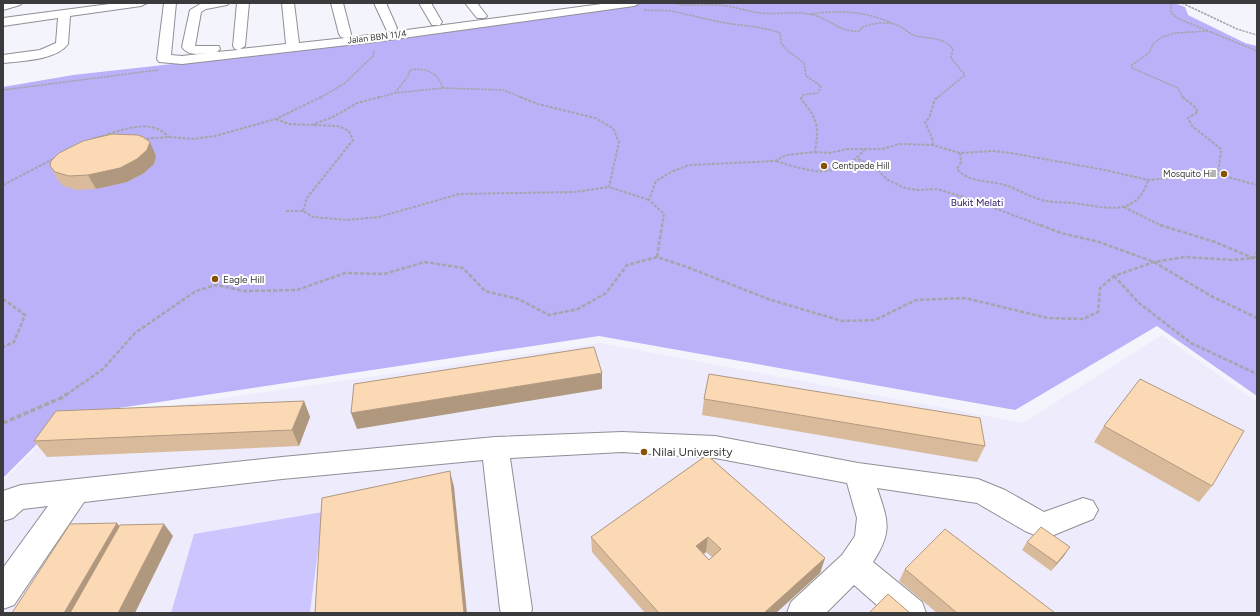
<svg xmlns="http://www.w3.org/2000/svg" width="1260" height="616" viewBox="0 0 1260 616" font-family="Figtree,sans-serif">
  <style>
    .built { fill: #edebfc }
    .green { fill: #cdc5fe }
    .forest { fill: #bbb1f9 }
    .lines { fill: none; stroke-linecap: round; stroke-linejoin: round }
    .minor-casing { stroke: #8f8f97; stroke-width: 2 }
    .path-far3 { stroke: #a4a4aa; stroke-width: 1.5; stroke-dasharray: 2.5 1; stroke-linecap: butt }
    .path-far2 { stroke: #a4a4aa; stroke-width: 2; stroke-dasharray: 3 1.5; stroke-linecap: butt }
    .path-far1 { stroke: #a4a4aa; stroke-width: 2.5; stroke-dasharray: 4 2; stroke-linecap: butt }
    .path { stroke: #a4a4aa; stroke-width: 3.5; stroke-dasharray: 5 2.5; stroke-linecap: butt }
    .minor { fill: #fff; fill-rule: evenodd }
    .wall { fill: #d9bb9c; fill-rule: evenodd }
    .shaded-wall { fill: #b0987f }
    .building { fill: #fcd9b5; stroke: #b0987f; fill-rule: evenodd }
    .poi-dot { fill: #875200; stroke: #fff; stroke-width: 1.5 }
    .labels { text-anchor: middle; stroke-width: 4; stroke-linejoin: round; paint-order: stroke }
    .far-street-label { font-size: 9px; fill: #3b3b3e; stroke: #fff }
    .far-poi-label { font-size: 9px; fill: #3b3b3e; stroke: #fff; text-anchor: start }
    .park-label { font-size: 10px; fill: #2f1466; stroke: #fff }
    .poi-label { font-size: 10px; fill: #3b3b3e; stroke: #fff; text-anchor: start }
    .near-poi-label { font-size: 12px; fill: #3b3b3e; stroke: #fff; text-anchor: start }
  </style>
  <rect width="100%" height="100%" fill="#f4f4fd"/>
  <path class="built" d="M1162 335 1257 402V613H3V481L62 422 601 343 1023 423Z"/>
  <path class="green" d="M323 512 310 612 171 613 194 534Z"/>
  <path class="forest" d="M649 3 1001 4 1174 3 1185 7 1188 15 1245 43 1257 46V396L1157 326 1015 410 599 336 65 416 3 478V87L73 75 415 37Z"/>
  <g class="lines">
    <g class="minor-casing">
      <path id="minor" d="M3 3H22L20 5 3 10Z
        M117 3H147L141 6 70 16 68 44C57 60 21 61 3 63V55L40 50 56 43 58 18 3 26V18Z
        M164 3H176L171 55 182 56 208 53C198 54 188 56 182 47L190 10 202 3H229L227 5 206 9 201 12 195 46H219L220 49 217 52 238 50 235 49 233 46 237 3H249L245 46 240 49 286 44 282 3H294L299 43 345 38 341 37 339 34 331 3H343L351 34 349 37 346 38 609 3H640L634 6 374 42 182 64 159 62 157 59Z
        M374 3H386L397 28 395 31H387Z
        M419 3H431L442 22 440 25H432Z
        M465 3H477L487 16 485 18H477Z
        M622 432 715 436 858 463 978 479 1005 490 1044 512 1083 498 1093 501 1098 510 1093 519 1044 539 1025 531 977 503 877 488C888 521 893 531 873 562L922 602 926 613H886L854 585 826 613H787L791 602 842 555 855 536 857 518 847 483 715 458 622 452 510 458 532 609 531 613H501L500 609 483 460 282 479 84 502 14 605 3 609V568L48 506 23 509 13 518 3 521V491L21 485 282 457 495 437Z"/>
    </g>
    <path class="path-far3" d="M673 3C688 7 703 4 719 5 733 6 746 11 760 13 777 15 793 11 809 14 829 17 838 33 860 31L861 28C871 23 887 21 897 25 904 28 909 34 916 36 930 39 944 37 953 49L951 58 965 75 937 98
      M1171 3V13L1179 19 1257 51
      M1182 3 1237 29 1257 35
      M644 10C653 11 664 10 671 11 692 15 711 21 732 24 748 26 764 27 780 33L781 43 788 51 804 63 806 76 821 86 818 93 803 95 802 98
      M811 14C842 10 863 11 892 23
      M3 90 158 70
      M395 93 408 76 410 70C426 67 438 73 443 88
      M320 98 345 83 373 56 374 50
      M377 98 395 93 443 88 503 90 523 98
      M1183 98 1178 88 1132 68V65L1149 53 1153 44 1162 37 1175 33 1209 31"/>
    <path class="path-far2" d="M520 97 538 104 595 118 613 128 619 142 609 187 649 200
      M276 119 289 124 311 125 333 117 357 103 380 97
      M108 134C129 128 152 119 169 137
      M93 139 106 135H112
      M142 139 169 137 193 139 215 136 276 119 321 97
      M933 145 932 138 925 122 929 118 935 99 939 97
      M815 152 830 153 847 149H882L900 144 933 145 960 153 993 151 1011 153 1105 170 1148 180 1216 174 1219 167 1221 149 1192 126 1188 118 1198 112 1193 105 1182 97
      M960 153 961 162 957 169C969 183 988 180 1005 185 1017 189 1028 196 1039 199 1050 203 1061 202 1073 203 1102 206 1136 220 1148 180
      M858 159 873 166 888 180 905 188 918 190 937 189 973 200 1042 226
      M776 161C811 172 837 181 864 150
      M1216 174 1257 185
      M3 185 55 158
      M1124 207 1162 226
      M286 211H303L313 217 347 220 379 217 459 194 575 192 609 187
      M303 211 307 198 353 140 349 131 338 126 314 125
      M662 226 664 214 649 200 656 181 671 172 689 165 775 161 786 155 815 152C819 126 818 119 801 99L802 97"/>
    <path class="path-far1" d="M1040 225 1061 233 1099 242 1154 262 1211 296 1257 318
      M1160 225 1215 242 1253 258
      M657 257 662 225
      M1114 276 1139 303 1191 343 1257 374
      M3 299 25 315 14 342 3 347
      M66 395 103 369 135 333 196 291 216 285 244 291 297 290 345 273 384 274 425 262 463 268 485 291 518 299 549 315 578 309 606 293 627 265 657 257 687 267 768 299 842 321 875 320 916 300 965 298 1048 318 1083 319 1098 312 1100 288 1114 276 1154 262 1185 257 1233 260 1254 258 1257 252"/>
    <path class="path" d="M3 423 61 398 67 394"/>
    <use href="#minor" class="minor"/>
  </g>
  <path class="wall" d="M156 156 154 164 144 173 127 182 96 189 77 190 63 186 58 180 50 166Z
    M704 399 985 446 977 462 702 415Z
    M304 401 310 417 299 446 47 457 34 441Z
    M1104 426 1212 486 1199 502 1094 442Z
    M707 455 825 558 820 573 776 613H645L592 552 591 537ZM706 552 712 557 709 560 704 554Z
    M1027 542 1064 556 1051 571 1022 550Z
    M905 569 1055 613H937L899 581Z"/>
  <path class="shaded-wall" d="M150 142 156 156 154 164 144 173 127 182 96 189 88 175Z
    M602 373V389L357 429 351 413Z
    M304 401 310 417 299 446 292 430Z
    M450 471 454 487 467 613H464Z
    M117 523 127 536 82 613H64Z
    M164 524 173 536 135 613H118Z
    M708 537 706 552 694 562 696 546Z
    M1070 547 1064 556 1051 571 1057 563Z
    M825 558 820 573 776 613H764Z"/>
  <path class="building" d="M112 134 138 135 143 137 150 142 147 150 137 159 120 168 88 175 69 176 55 172 50 166 51 161 59 153 83 141Z
    M594 347 602 373 351 413 354 384Z
    M709 374 980 418 985 446 704 399Z
    M1140 379 1244 431 1212 486 1104 426Z
    M304 401 292 430 34 441 56 411Z
    M707 455 825 558 764 613H659L591 537ZM708 537 721 549 709 560 696 546Z
    M450 471 464 613H315L322 498Z
    M117 523 64 613H12L70 524Z
    M164 524 118 613H70L120 525Z
    M1041 527 1070 547 1057 563 1027 542Z
    M945 529 1055 613H957L905 569Z
    M888 594 910 613H869Z"/>
  <g class="poi-dot">
    <circle cx="824" cy="166" r="4"/>
    <circle cx="1224" cy="174" r="4"/>
    <circle cx="215" cy="279" r="4"/>
    <circle cx="644" cy="452" r="4"/>
  </g>
  <g class="labels">
    <g class="far-street-label">
      <text transform="translate(377 37) rotate(-7)" y="3">Jalan BBN 11/4</text>
    </g>
    <g class="far-poi-label">
      <text x="832" y="169">Centipede Hill</text>
      <text x="1216" y="177" text-anchor="end">Mosquito Hill</text>
    </g>
    <g class="park-label">
      <text x="977" y="206">Bukit Melati</text>
    </g>
    <g class="poi-label">
      <text x="223" y="283">Eagle Hill</text>
    </g>
    <g class="near-poi-label">
      <text x="652" y="456">Nilai University</text>
    </g>
  </g>
  <rect width="1260" height="616" fill="none" stroke="#3b3b3e" stroke-width="8"/>
</svg>
